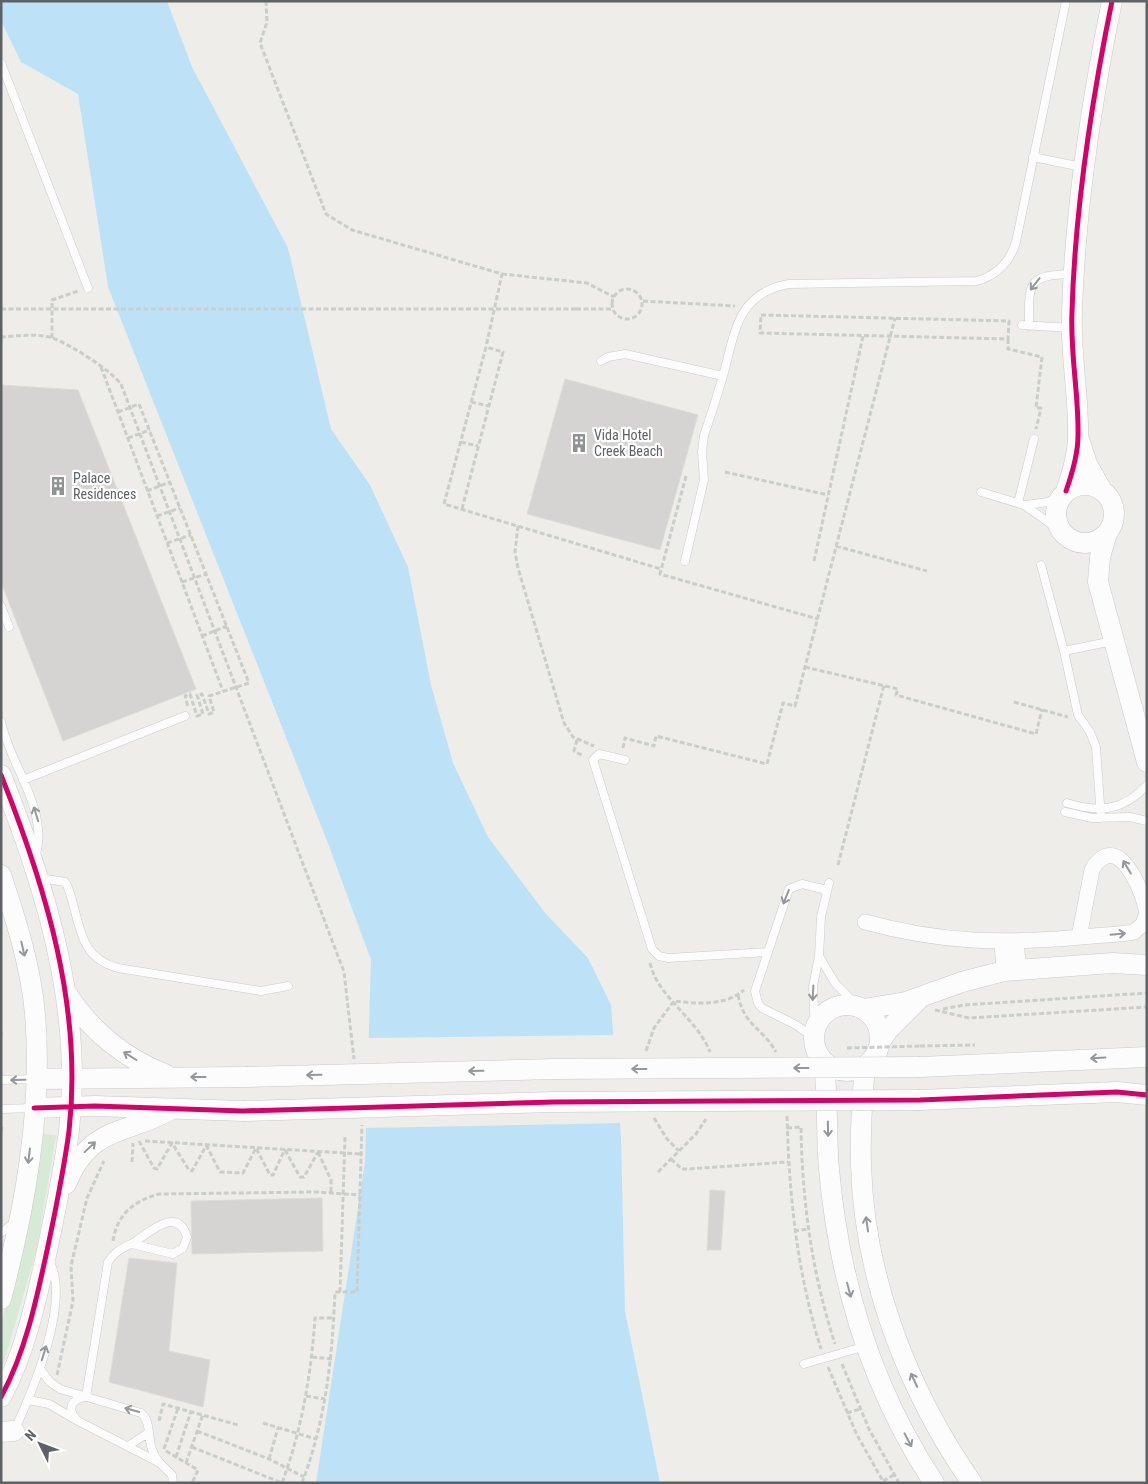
<svg xmlns="http://www.w3.org/2000/svg" width="1148" height="1484" viewBox="0 0 1148 1484" font-family="'Roboto Condensed',sans-serif">
  <style>
    .green { fill: #d7ead5 }
    .water { fill: #bde2f8 }
    .pier { fill: #eeede9 }
    .building { fill: #d5d4d2; stroke: #dedcd8 }
    .lines { fill: none; stroke-linecap: round; stroke-linejoin: round }
    .lane-casing { stroke: #cacbcb; stroke-width: 9 }
    .street-casing { stroke: #cacbcb; stroke-width: 16 }
    .secondary-casing { stroke: #c9c9ca; stroke-width: 21 }
    .path { stroke: #cacecb; stroke-width: 3; stroke-dasharray: 5 2.5; stroke-linecap: butt }
    .lane { stroke: #fcfcfc; stroke-width: 8 }
    .street { stroke: #fcfcfc; stroke-width: 15 }
    .secondary { stroke: #fcfcfc; stroke-width: 20 }
    .secondary-bridge-casing { stroke: #c9c9ca; stroke-width: 21; stroke-linecap: butt }
    .path-bridge { stroke: #cacecb; stroke-width: 3; stroke-dasharray: 5 2.5; stroke-linecap: butt }
    .secondary-bridge { stroke: #fcfcfc; stroke-width: 20 }
    .cycleway-casing { stroke: #fff; stroke-width: 8 }
    .cycleway { stroke: #d6006c; stroke-width: 5 }
    .oneway { stroke: #95989b }
    .labels { text-anchor: middle; stroke-width: 4.5; stroke-linejoin: round; paint-order: stroke }
    .poi-label { font-size: 14px; fill: #5e6267; stroke: #fff; text-anchor: start }
  </style>
  <rect width="100%" height="100%" fill="#eeede9"/>
  <path class="green" d="M42 1134 56 1135 37 1248 1 1372V1324L23 1244Z"/>
  <path class="water" d="M1 1H167L192 67 288 248 331 429 370 485 408 567 431 685 453 763 488 837 546 914 588 958 611 1005 621 1137 625 1311 660 1483H316L365 1162 371 960 329 846 108 287 78 94 21 62 1 21Z"/>
  <path class="pier" d="M616 1035 623 1123 364 1128 366 1038Z"/>
  <path class="building" d="M565 379 698 415 660 550 527 514Z
    M1 385 78 390 196 689 63 741 1 582Z
    M710 1190 725 1191 721 1250H707Z
    M322 1198 323 1251 192 1254 191 1201Z
    M129 1258 177 1263 169 1351 210 1360 203 1407 109 1382Z"/>
  <g class="lines">
    <g class="lane-casing">
      <path id="lane" d="M1 63 88 288
        M1033 157 1082 167
        M1022 325 1070 328
        M1029 326C1029 283 1026 275 1073 274
        M601 361 608 357 625 354 723 376
        M981 492 1024 505 1061 531
        M1018 503 1034 439
        M1026 505 1048 502 1062 495
        M685 561 704 480 702 452 704 435C711 416 717 396 723 376 735 334 736 293 789 284L977 281C997 275 1010 262 1016 242L1066 1
        M1041 565 1064 651 1078 715 1090 732 1096 747 1101 818
        M1 606 9 627
        M1064 651 1113 641
        M1 722C11 767 48 808 36 855
        M625 760 599 754 593 760 652 949 659 956 668 958 767 952
        M23 780 185 716
        M1067 803C1099 813 1124 811 1147 785
        M1065 812 1092 818 1130 817 1147 821
        M40 878 65 882C69 887 70 894 72 900 81 932 82 958 118 968L261 991 288 986
        M819 956 835 983 857 1006
        M815 1031 813 986 819 956 821 917 829 883
        M814 1038 796 1025 762 1008 758 1003 755 991 789 889 802 884 827 890
        M1 1080 35 1079
        M1 1109 34 1108
        M1 1233 16 1221
        M804 1364 866 1346
        M40 1369 50 1382 60 1389 141 1413C154 1423 144 1445 159 1462
        M29 1400 49 1404 78 1421 160 1463 172 1475 173 1483
        M78 1421C66 1409 71 1399 86 1397L108 1262C116 1249 125 1248 136 1241 151 1231 178 1206 187 1237L183 1248 173 1254 132 1244
        M14 1431C32 1393 72 1300 49 1261
        M128 1446 148 1433"/>
    </g>
    <g class="street-casing">
      <path id="street" d="M865 922C942 943 1003 944 1081 937 1099 935 1117 935 1134 932L1143 924 1147 913
        M1079 937 1092 870C1095 864 1099 859 1106 856 1127 850 1143 895 1147 912
        M1002 942 1004 971
        M1016 942 1019 969"/>
    </g>
    <g class="secondary-casing">
      <path id="secondary" d="M1079 439 1087 464 1101 489
        M1056 514a29 29 0 1 1 58 0a29 29 0 1 1-58 0Z
        M1066 491C1072 474 1078 455 1078 436 1079 395 1070 354 1072 312 1075 207 1091 104 1112 1
        M1107 533 1100 557 1098 582 1147 762
        M1 775C46 888 83 1008 69 1131 64 1169 56 1208 48 1246 37 1297 26 1351 1 1397
        M1 875C16 920 31 967 35 1014 43 1109 25 1208 1 1299
        M67 994C90 1030 125 1059 165 1074
        M814 1038a33 33 0 1 1 66 0a33 33 0 1 1-66 0Z
        M863 1009 906 1002 962 982 1004 971 1112 963 1147 965
        M880 1042 888 1030 919 999
        M824 1063C828 1098 826 1134 829 1169 839 1281 872 1389 934 1483
        M865 1066C862 1099 860 1132 861 1165 864 1278 908 1391 972 1483
        M920 1067 1147 1057
        M35 1079 247 1077
        M920 1100 1117 1092 1147 1095
        M34 1108 95 1106 243 1111
        M66 1184C91 1124 125 1136 172 1109
        M1 1432 14 1431"/>
    </g>
    <path class="path" d="M266 1 267 22 260 43 326 214 352 230 502 274 486 347
      M502 274 587 283 614 297
      M612 304a15 15 0 1 1 30 0a15 15 0 1 1-30 0Z
      M643 301 735 306
      M576 309H613
      M761 315 1009 321 1008 339 760 333Z
      M1 337C17 336 37 333 53 338 72 346 108 368 121 384L344 972 354 1059
      M52 338V300L78 291
      M1008 339V349L1042 357 1036 408H1041L1036 429
      M101 367 223 691
      M471 402 489 406
      M118 412 139 404 249 683 209 696 214 712 209 714 202 694 197 695 203 714 197 716 190 694 185 696 188 707
      M128 438 150 430
      M461 442 478 446
      M725 472 828 495
      M686 476 660 574 818 619
      M147 491 170 482
      M462 509 503 352 486 347 444 504 661 569
      M157 516 180 508
      M518 526 515 552 518 568 564 723 573 737 594 746
      M167 543 191 535
      M836 546 927 571
      M814 561 863 336
      M182 582 206 574
      M202 636 227 626
      M805 667 898 689 896 695 1036 734 1042 709
      M1014 702 1068 717
      M577 740 574 751 583 756
      M623 748 625 738 654 746 656 736 767 764 783 703 795 706 895 318
      M838 865 884 685
      M650 963C658 998 697 1018 710 1052
      M738 995C744 1026 762 1027 776 1052
      M943 1009 964 1005 1147 993
      M935 1010 969 1018 1147 1007
      M1 1031V1038
      M920 1046 975 1045
      M646 1051 654 1028 674 1001C696 1004 726 1006 744 990
      M787 1116C789 1196 797 1272 821 1349
      M654 1118 667 1139 679 1151
      M787 1128 801 1127C802 1201 812 1273 835 1344
      M1 1132 2 1127
      M139 1141 154 1168 157 1169 172 1143 189 1170 192 1171 206 1146
      M145 1141 361 1154
      M206 1145 220 1172 243 1173 256 1148 270 1175H273L285 1149
      M285 1150 300 1177H304L318 1152
      M318 1152 331 1180V1193
      M671 1159 682 1169H688L788 1162
      M132 1162 133 1143
      M658 1172 696 1134 706 1119
      M794 1231 808 1229
      M113 1241C117 1214 134 1201 159 1194L316 1192 360 1195
      M340 1292 345 1137
      M312 1357 332 1359
      M842 1364 869 1429 899 1483
      M828 1367 857 1435 884 1483
      M57 1375 73 1301 71 1266 87 1198 104 1161
      M306 1396 325 1399
      M847 1413 860 1409
      M159 1421 163 1404 238 1425
      M263 1423 316 1439
      M197 1431 269 1459 304 1477
      M192 1447 282 1483C302 1429 311 1375 315 1318H334
      M164 1449 178 1408
      M166 1451 198 1470 192 1483
      M176 1457 191 1411
      M269 1459 278 1428
      M186 1463 203 1414
      M883 1481 894 1475
      M302 1483C326 1419 332 1360 335 1292H357L362 1125"/>
    <use href="#lane" class="lane"/>
    <use href="#street" class="street"/>
    <use href="#secondary" class="secondary"/>
    <g class="secondary-bridge-casing">
      <path id="secondary-bridge" d="M247 1077 554 1069 920 1067
        M243 1111 554 1102 920 1100"/>
    </g>
    <path class="path-bridge" d="M1 309H576
      M847 1048 920 1046"/>
    <use href="#secondary-bridge" class="secondary-bridge"/>
    <g class="cycleway-casing">
      <path id="cycleway" d="M1066 491C1072 474 1078 455 1078 436 1079 395 1070 354 1072 312 1075 207 1091 104 1112 1
        M1 775C46 888 83 1008 69 1131 64 1169 56 1208 48 1246 37 1297 26 1351 1 1397
        M34 1108 95 1106 243 1111 554 1102 920 1100 1117 1092 1147 1095"/>
    </g>
    <use href="#cycleway" class="cycleway"/>
  </g>
  <defs><path id="oneway-shaft" d="M-6 0H5M1.5-3L5.5 0L1.5 3" fill="none" stroke-width="1.6" stroke-linecap="round" stroke-linejoin="round" transform="scale(1.25)"/></defs>
  <g class="oneway">
    <use href="#oneway-shaft" transform="translate(1035 284) rotate(128)"/>
    <use href="#oneway-shaft" transform="translate(36 814) rotate(-107)"/>
    <use href="#oneway-shaft" transform="translate(1127 867) rotate(-121)"/>
    <use href="#oneway-shaft" transform="translate(786 897) rotate(112)"/>
    <use href="#oneway-shaft" transform="translate(1118 934) rotate(-5)"/>
    <use href="#oneway-shaft" transform="translate(23 949) rotate(77)"/>
    <use href="#oneway-shaft" transform="translate(813 993) rotate(93)"/>
    <use href="#oneway-shaft" transform="translate(130 1056) rotate(-148)"/>
    <use href="#oneway-shaft" transform="translate(1098 1058) rotate(177)"/>
    <use href="#oneway-shaft" transform="translate(801 1068) rotate(180)"/>
    <use href="#oneway-shaft" transform="translate(639 1069) rotate(180)"/>
    <use href="#oneway-shaft" transform="translate(476 1071) rotate(179)"/>
    <use href="#oneway-shaft" transform="translate(314 1075) rotate(179)"/>
    <use href="#oneway-shaft" transform="translate(198 1077) rotate(180)"/>
    <use href="#oneway-shaft" transform="translate(18 1080) rotate(179)"/>
    <use href="#oneway-shaft" transform="translate(828 1129) rotate(89)"/>
    <use href="#oneway-shaft" transform="translate(90 1147) rotate(-43)"/>
    <use href="#oneway-shaft" transform="translate(29 1156) rotate(97)"/>
    <use href="#oneway-shaft" transform="translate(867 1224) rotate(-98)"/>
    <use href="#oneway-shaft" transform="translate(849 1290) rotate(75)"/>
    <use href="#oneway-shaft" transform="translate(44 1353) rotate(-73)"/>
    <use href="#oneway-shaft" transform="translate(914 1380) rotate(-115)"/>
    <use href="#oneway-shaft" transform="translate(132 1410) rotate(-164)"/>
    <use href="#oneway-shaft" transform="translate(908 1440) rotate(62)"/>
  </g>
  <defs>
    <g id="building-bare" transform="scale(1.5)"><path d="M-4-6H4V6H1V3H-1V6H-4ZM-2.5-4.3h1.7v1.8h-1.7ZM.8-4.3h1.7v1.8H.8ZM-2.5-1h1.7V.8h-1.7ZM.8-1h1.7V.8H.8Z" fill="#909394" stroke="#fff" stroke-width="2.5" paint-order="stroke"/></g>
  </defs>
  <g fill-rule="evenodd">
    <use href="#building-bare" x="579" y="443"/>
    <use href="#building-bare" x="58" y="486"/>
  </g>
  <g class="labels">
    <g class="poi-label">
      <text x="594" y="440">Vida Hotel<tspan x="594" dy="16">Creek Beach</tspan></text>
      <text x="73" y="483">Palace<tspan x="73" dy="16">Residences</tspan></text>
    </g>
  </g>
  <rect width="1148" height="1484" fill="none" stroke="#5e6267" stroke-width="5"/>
  <g transform="translate(40 1444) rotate(312)" stroke="#ffffff" stroke-width="4" paint-order="stroke">
  <path d="M0-4L9 19L0 12L-9 19Z" fill="#5e6267"/>
  <text y="-8" font-size="14" font-weight="bold" text-anchor="middle" fill="#5e6267">N</text>
  </g>
</svg>
